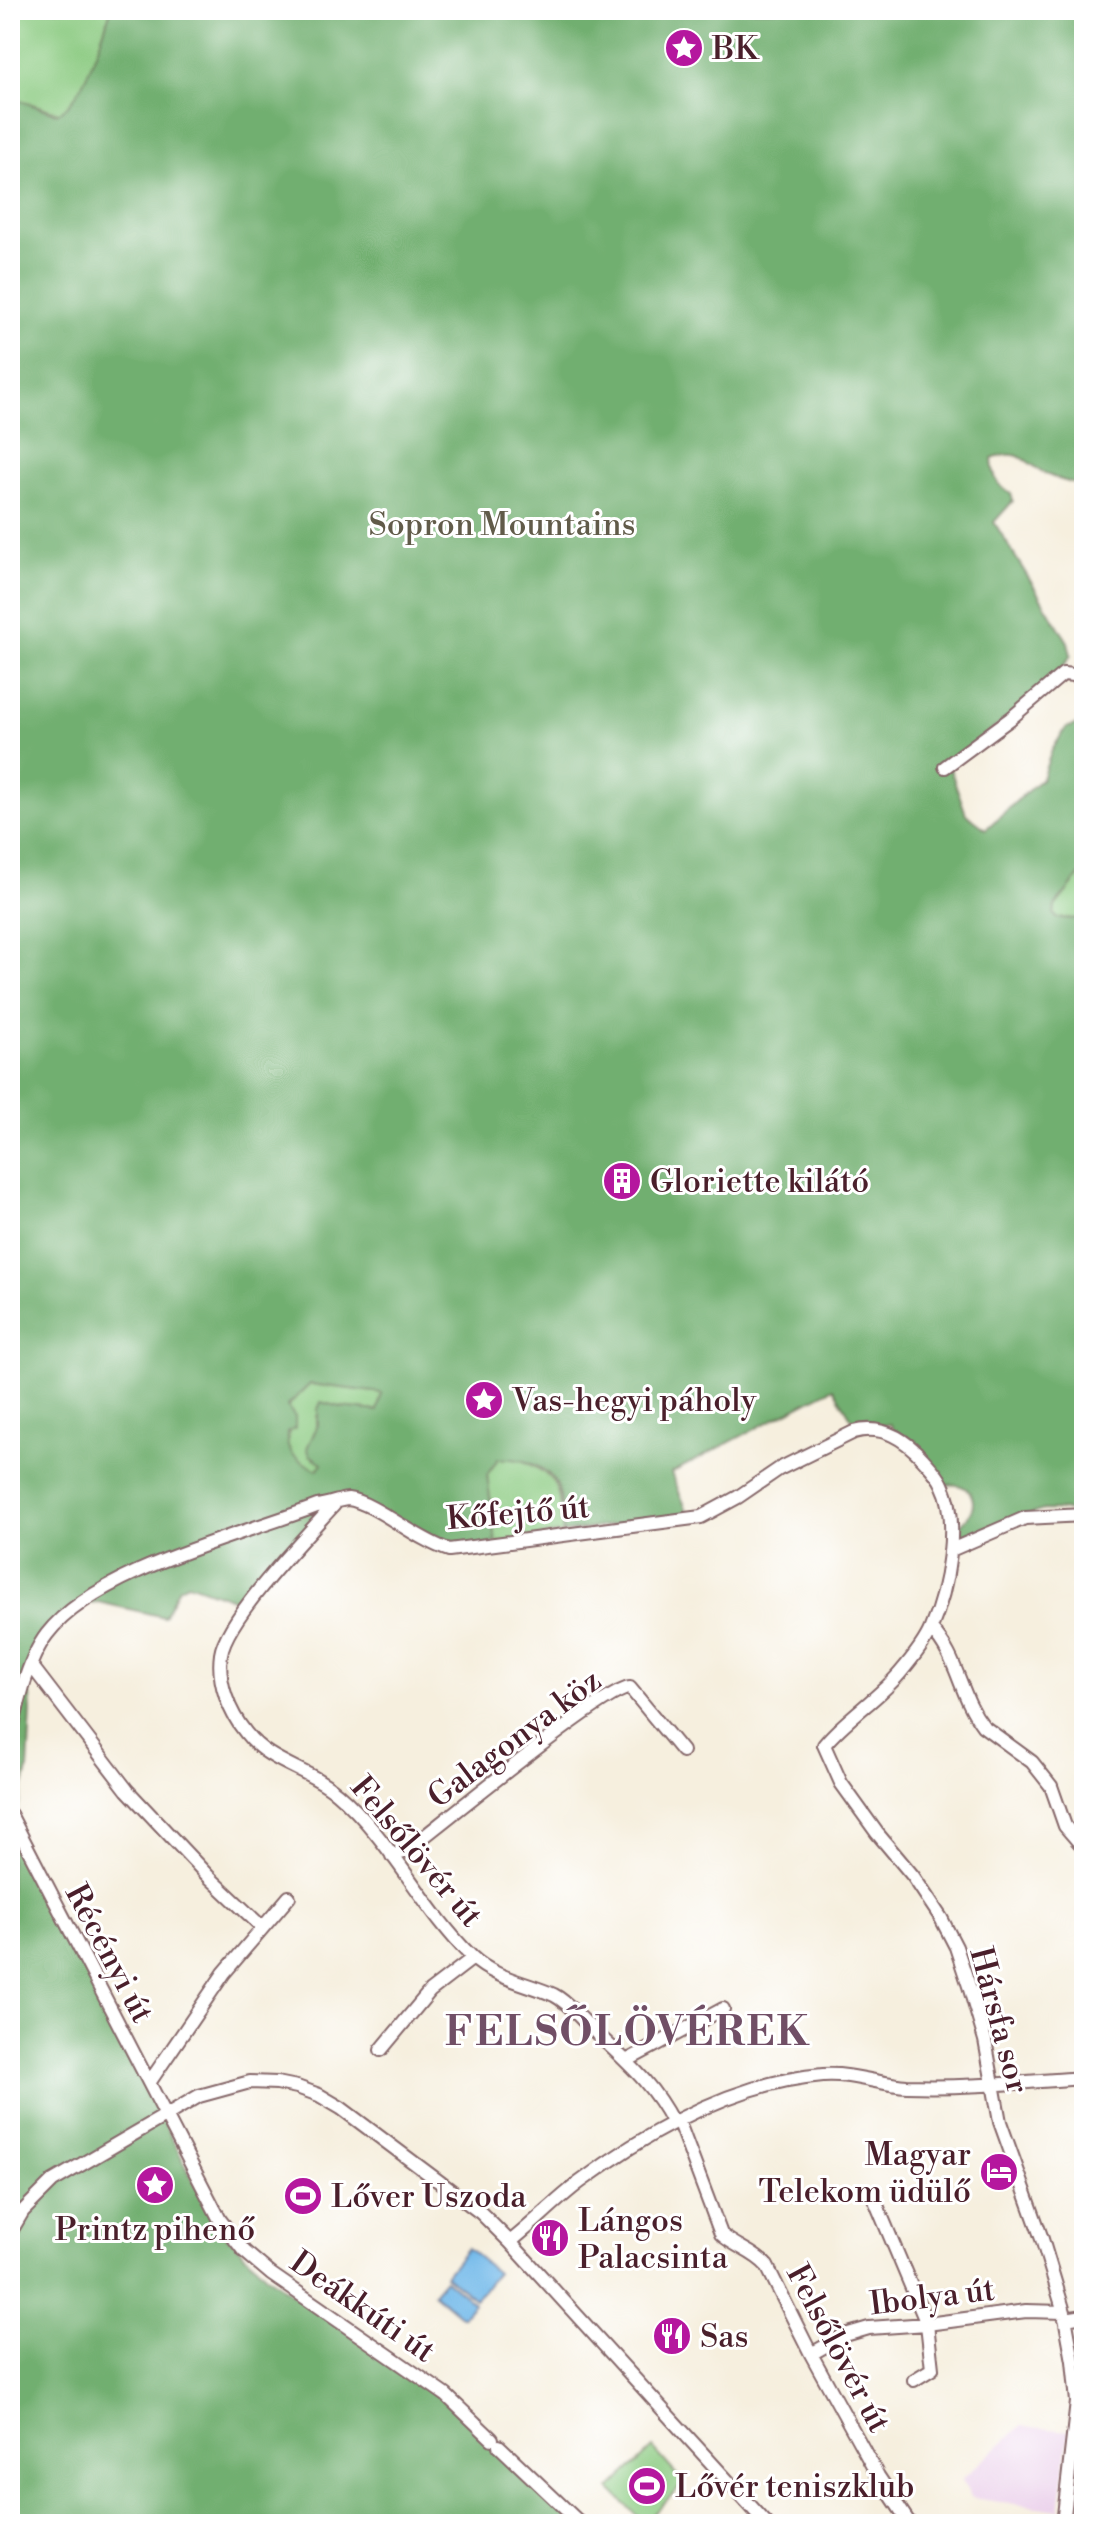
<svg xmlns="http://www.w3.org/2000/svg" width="1094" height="2534" viewBox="0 0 1094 2534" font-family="'Libre Bodoni',serif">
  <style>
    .built { fill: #ebd1eb }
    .green { fill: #8ccb82; stroke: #6b7556; stroke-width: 2 }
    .forest { fill: #71af70; stroke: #5e674e; stroke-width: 2; fill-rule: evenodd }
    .water { fill: #73baea; stroke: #5e6c8a; stroke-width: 2 }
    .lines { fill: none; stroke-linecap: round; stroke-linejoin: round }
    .minor-casing { stroke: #86686a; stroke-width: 16 }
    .minor { stroke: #fff; stroke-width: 12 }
    .labels { text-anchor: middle; stroke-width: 6; stroke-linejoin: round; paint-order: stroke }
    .poi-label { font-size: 32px; fill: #4a1f2b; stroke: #fff; text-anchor: start }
    .park-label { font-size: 32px; fill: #615b49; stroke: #fff }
    .street-label { font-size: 32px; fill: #4a1f2b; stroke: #fff }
    .district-label { font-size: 40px; font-weight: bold; letter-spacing: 2px; fill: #714f66; stroke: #fff }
  </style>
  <rect width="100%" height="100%" fill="#fff"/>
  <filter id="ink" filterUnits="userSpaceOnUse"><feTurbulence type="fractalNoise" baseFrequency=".0125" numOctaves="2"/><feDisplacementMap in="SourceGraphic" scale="16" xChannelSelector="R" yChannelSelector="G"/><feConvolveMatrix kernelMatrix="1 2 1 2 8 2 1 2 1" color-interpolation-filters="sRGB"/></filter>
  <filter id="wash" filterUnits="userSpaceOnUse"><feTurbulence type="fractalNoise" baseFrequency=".006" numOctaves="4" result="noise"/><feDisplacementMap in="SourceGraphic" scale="32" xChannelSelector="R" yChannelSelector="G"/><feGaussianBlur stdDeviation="1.8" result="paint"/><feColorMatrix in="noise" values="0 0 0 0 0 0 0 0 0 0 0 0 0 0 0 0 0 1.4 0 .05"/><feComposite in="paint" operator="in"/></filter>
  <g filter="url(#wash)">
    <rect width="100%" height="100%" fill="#f6efde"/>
    <path class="built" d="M1021 2426 1069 2431 1059 2510 972 2498 961 2480Z"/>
    <path class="green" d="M10 10H111C101 38 85 97 60 113L10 97Z
      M1084 870V922L1078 919 1057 918 1054 914 1055 906Z
      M310 1384 383 1393 377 1411 340 1407 317 1416C318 1432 309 1436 310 1455L323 1463 316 1470C288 1454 280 1450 295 1417L287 1407Z
      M517 1458C563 1478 557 1487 563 1533L496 1543 487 1475 498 1459Z
      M653 2448 684 2483 644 2523 610 2489Z"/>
    <path class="forest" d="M111 10H1084V487C1072 482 1057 480 1046 474 1024 462 1020 447 992 459 993 476 996 485 1011 494L1013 501 994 522 1068 642 1071 655C1050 691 983 736 948 763L966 814 986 829 1042 778 1052 750 1066 728 1084 722V870L1055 906 1054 914 1057 918 1078 919 1084 922V1298L1078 1314 1081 1341 1084 1340V1511L1044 1510 954 1537 955 1528C980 1515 981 1480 944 1485L899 1438 890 1424 858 1429 833 1388 671 1473 688 1513 563 1533C561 1519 563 1494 555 1482 543 1463 519 1458 498 1459L487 1475 496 1543 458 1550 343 1500 310 1523 241 1602 188 1583 179 1587 164 1617 98 1602 72 1605 28 1664 31 1711 28 1770 13 1827 217 2227 268 2277 443 2400 578 2524H10V97L55 113C80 111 103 32 111 10ZM310 1384 382 1393 377 1411 340 1407 321 1402 318 1409V1425L307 1448 310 1455 322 1463 317 1470C299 1460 285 1455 287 1433L295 1429V1417L287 1406Z"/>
    <path class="water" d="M467 2248 497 2273 475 2299 445 2275Z
      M445 2279 474 2303 462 2317 433 2293Z"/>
  </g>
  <g filter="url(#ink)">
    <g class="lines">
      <g class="minor-casing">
        <path id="minor" d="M945 767 1010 719 1063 674 1084 676
          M334 1505C307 1535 226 1618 221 1654 217 1682 229 1712 246 1733 270 1764 308 1768 337 1793 391 1839 421 1907 472 1957 494 1978 527 1983 554 1995 568 2002 579 2017 590 2027 624 2060 650 2079 673 2123
          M951 1550 1025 1518 1084 1515
          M931 1629C959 1659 959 1695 983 1726L1032 1762 1051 1786 1065 1826 1084 1848
          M31 1665 127 1790 208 1876 262 1927
          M10 1744C15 1712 27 1660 47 1634 96 1570 242 1535 317 1506 327 1505 342 1499 348 1499 374 1502 418 1541 449 1550L701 1517 738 1497 779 1469 854 1432C883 1424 905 1439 923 1459 930 1467 938 1475 942 1484 961 1521 947 1591 931 1628 925 1643 911 1660 900 1673 877 1700 846 1718 824 1745L841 1783 877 1833 913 1876 941 1918 956 1947 969 1986 985 2040 1000 2122 1042 2239 1064 2312 1073 2361 1077 2402 1063 2524
          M10 1814 220 2220 244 2251 271 2274 446 2395 492 2439
          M392 1856 406 1851C437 1827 607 1687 630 1688L682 1751
          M381 2050 430 1991 473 1958
          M628 2060 723 2009
          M149 2083 224 1973 289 1897
          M678 2120 721 2234C735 2247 754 2251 767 2266L811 2354 878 2476 910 2524
          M871 2191 927 2324 932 2369 914 2380
          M10 2233 23 2211 53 2181 199 2096 250 2082 277 2083 297 2087 319 2095 341 2108 481 2213 510 2242 767 2524
          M510 2242C534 2223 555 2201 580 2182 649 2131 735 2082 823 2075 852 2073 879 2084 907 2086 967 2088 1025 2082 1084 2078
          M1065 2319 1084 2316
          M811 2354 845 2335 869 2328 927 2324 1026 2311 1064 2312
          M499 2446 581 2524"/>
      </g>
      <use href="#minor" class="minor"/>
    </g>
  </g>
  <defs>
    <g id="sight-disc" transform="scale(2)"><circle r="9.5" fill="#b5179e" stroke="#fff"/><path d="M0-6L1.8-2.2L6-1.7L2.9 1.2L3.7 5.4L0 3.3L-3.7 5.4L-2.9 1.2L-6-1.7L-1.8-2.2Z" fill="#fff"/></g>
    <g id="building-disc" transform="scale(2)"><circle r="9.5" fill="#b5179e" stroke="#fff"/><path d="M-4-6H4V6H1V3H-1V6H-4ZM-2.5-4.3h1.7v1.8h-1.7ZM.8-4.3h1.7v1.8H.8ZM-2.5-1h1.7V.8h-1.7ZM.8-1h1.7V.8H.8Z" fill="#fff"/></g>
    <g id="hotel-disc" transform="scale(2)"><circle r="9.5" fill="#b5179e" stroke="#fff"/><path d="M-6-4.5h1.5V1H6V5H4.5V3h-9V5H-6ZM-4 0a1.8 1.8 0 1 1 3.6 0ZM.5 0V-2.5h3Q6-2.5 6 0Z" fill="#fff"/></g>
    <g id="stadium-disc" transform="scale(2)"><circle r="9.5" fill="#b5179e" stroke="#fff"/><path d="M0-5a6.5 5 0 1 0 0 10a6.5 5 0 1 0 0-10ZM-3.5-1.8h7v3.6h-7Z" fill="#fff"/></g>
    <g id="restaurant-disc" transform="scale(2)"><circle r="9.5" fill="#b5179e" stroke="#fff"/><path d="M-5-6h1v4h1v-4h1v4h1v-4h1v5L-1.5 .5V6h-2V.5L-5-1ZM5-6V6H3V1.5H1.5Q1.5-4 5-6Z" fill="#fff"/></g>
  </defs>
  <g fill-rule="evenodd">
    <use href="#sight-disc" x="684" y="48"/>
    <use href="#building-disc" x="622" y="1181"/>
    <use href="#sight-disc" x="484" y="1400"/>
    <use href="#hotel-disc" x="999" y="2172"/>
    <use href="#sight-disc" x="155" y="2185"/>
    <use href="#stadium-disc" x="303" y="2196"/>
    <use href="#restaurant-disc" x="550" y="2238"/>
    <use href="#restaurant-disc" x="672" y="2336"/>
    <use href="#stadium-disc" x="647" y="2486"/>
  </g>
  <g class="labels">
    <g class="poi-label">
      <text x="712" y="59">BK</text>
      <text x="650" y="1192">Gloriette kilátó</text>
      <text x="512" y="1411">Vas-hegyi páholy</text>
      <text x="971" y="2165" text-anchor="end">Magyar<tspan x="971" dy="37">Telekom üdülő</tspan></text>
      <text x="331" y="2207">Lőver Uszoda</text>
      <text x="578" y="2231">Lángos<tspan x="578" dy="37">Palacsinta</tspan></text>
      <text x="155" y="2240" text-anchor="middle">Printz pihenő</text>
      <text x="700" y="2347">Sas</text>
      <text x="675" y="2497">Lővér teniszklub</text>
    </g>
    <g class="park-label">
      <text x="502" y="535">Sopron Mountains</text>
    </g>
    <g class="street-label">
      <text transform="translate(518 1512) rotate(-5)" y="11">Kőfejtő út</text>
      <text transform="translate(514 1738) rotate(-37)" y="11">Galagonya köz</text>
      <text transform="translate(417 1851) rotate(50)" y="11">Felsőlövér út</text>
      <text transform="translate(110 1953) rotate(62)" y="11">Récényi út</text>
      <text transform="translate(1000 2020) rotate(75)" y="11">Hársfa sor</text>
      <text transform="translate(932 2296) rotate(-7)" y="11">Ibolya út</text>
      <text transform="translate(363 2306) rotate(35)" y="11">Deákkúti út</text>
      <text transform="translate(839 2348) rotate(62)" y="11">Felsőlövér út</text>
    </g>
    <g class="district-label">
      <text x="628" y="2045">FELSŐLÖVÉREK</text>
    </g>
  </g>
  <rect width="1094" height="2534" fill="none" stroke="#fff" stroke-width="40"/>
</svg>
